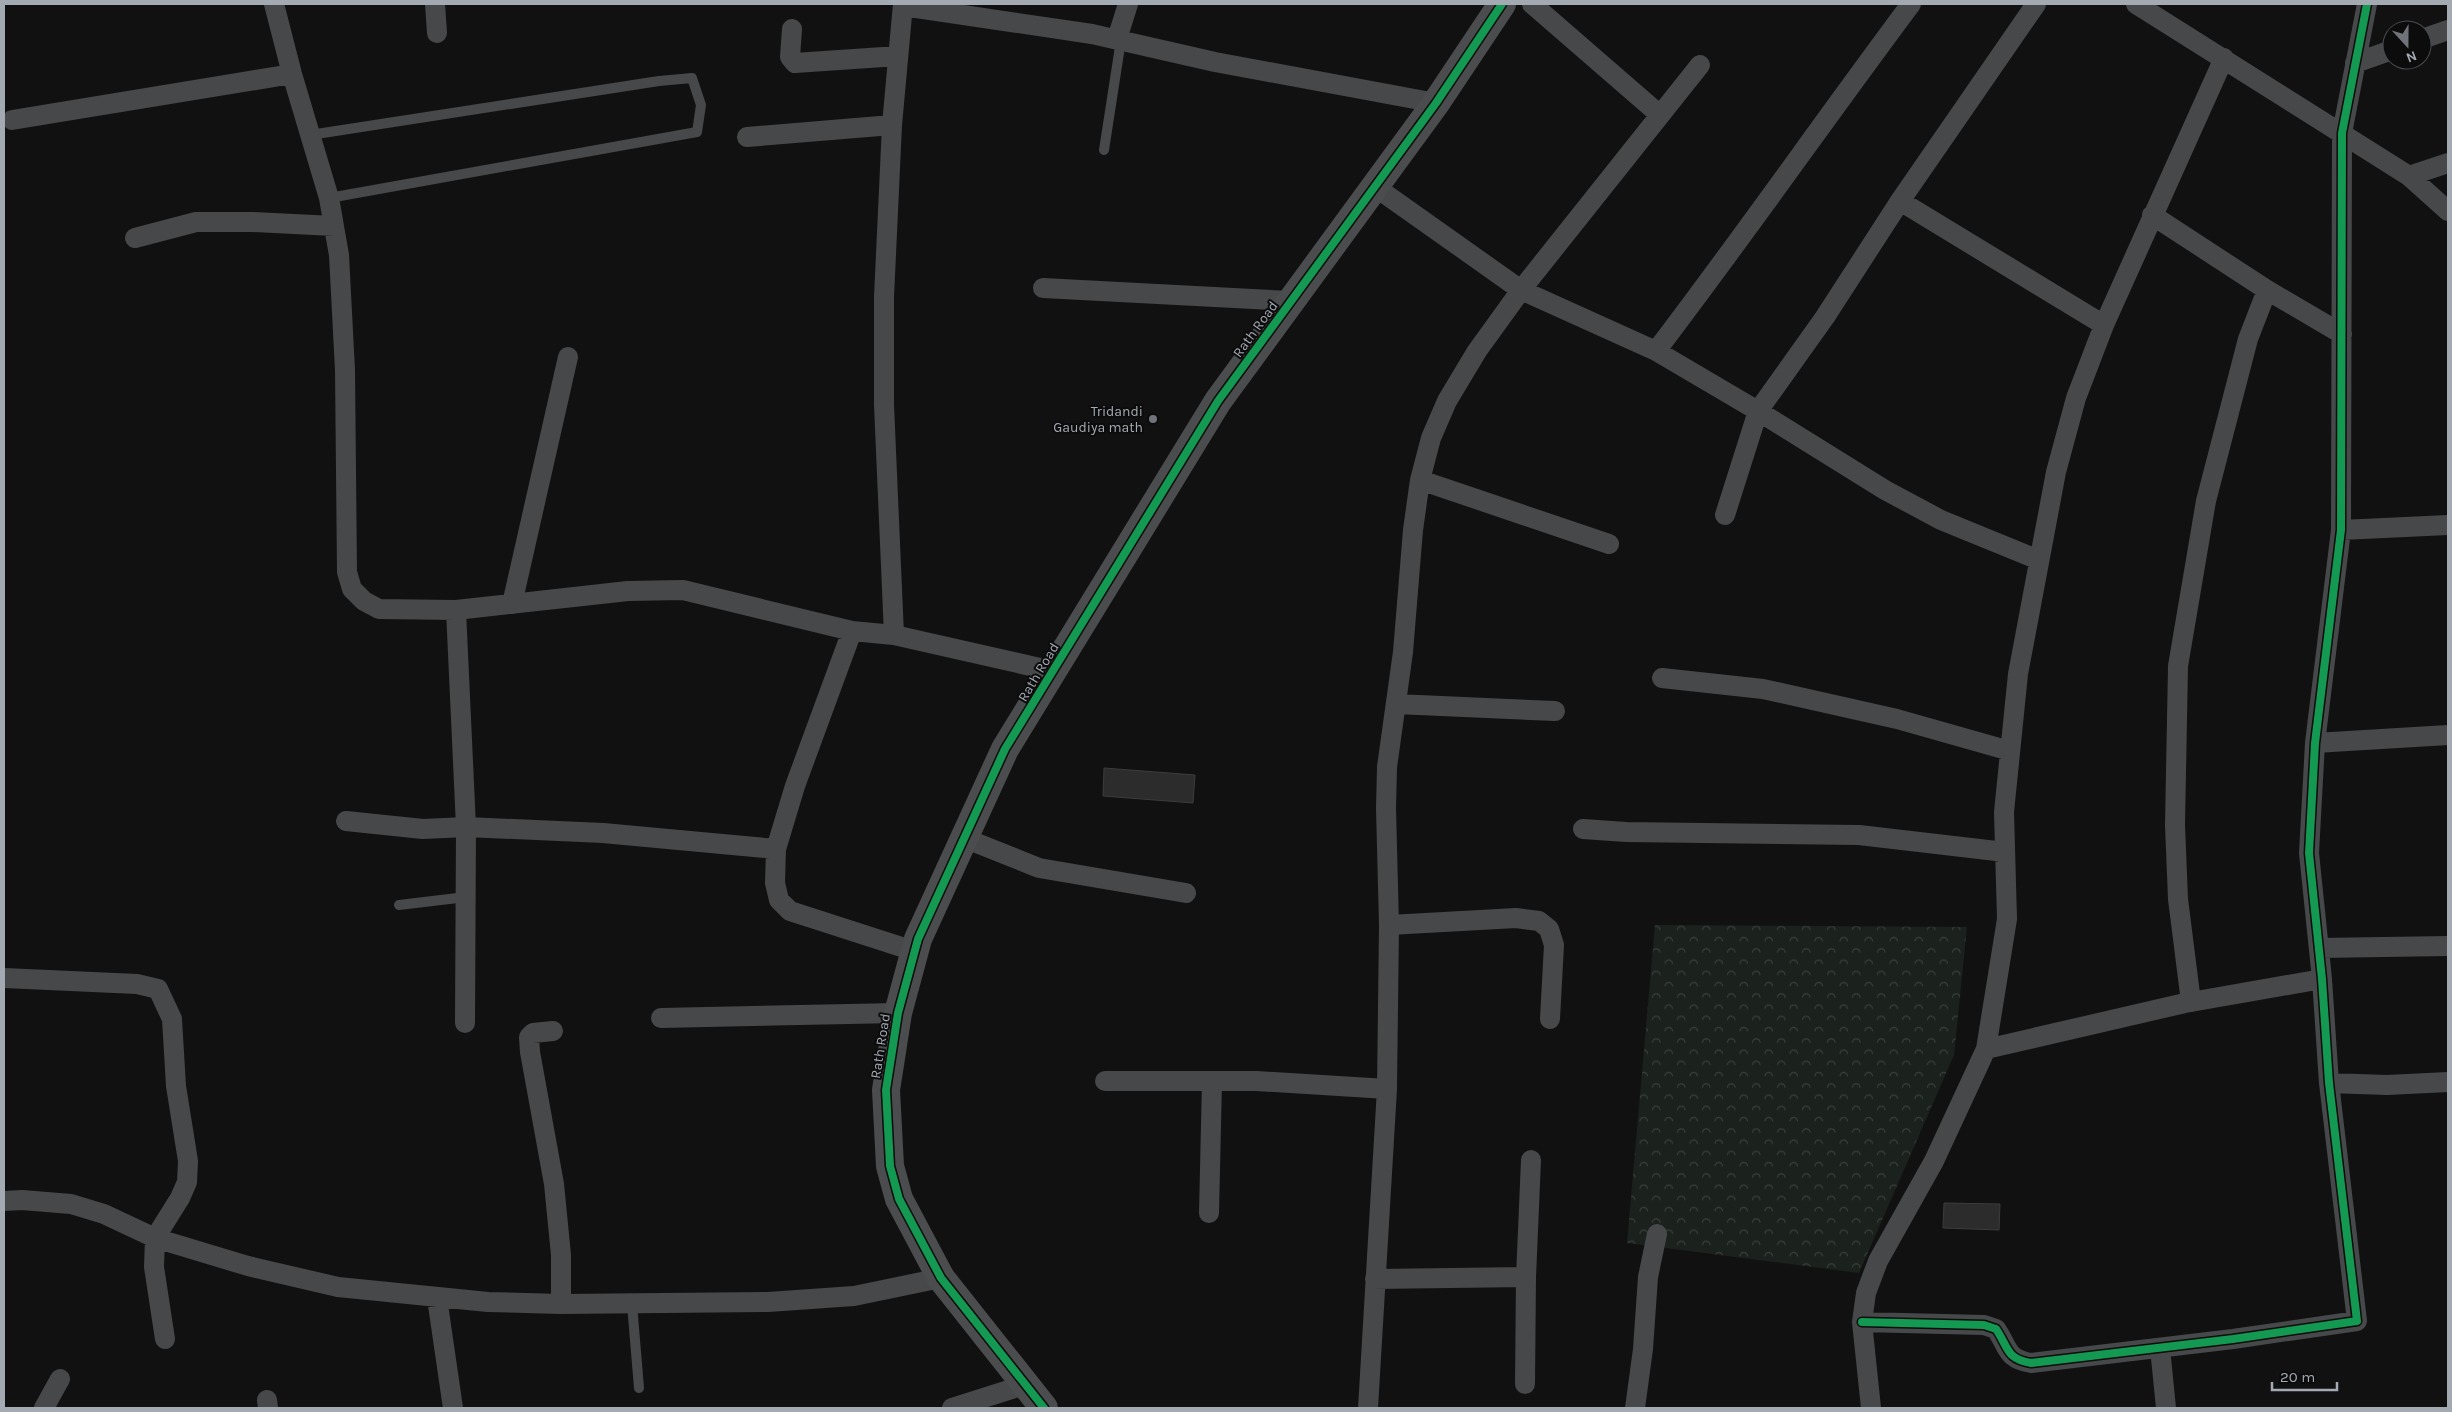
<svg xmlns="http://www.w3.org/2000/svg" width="2452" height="1412" viewBox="0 0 2452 1412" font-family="Karla,sans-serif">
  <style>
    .park { fill: url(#park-crowns) }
    .building { fill: #2c2c2d; stroke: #3a3c3e }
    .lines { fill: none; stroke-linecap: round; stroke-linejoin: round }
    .lane { stroke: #46484a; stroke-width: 10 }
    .street { stroke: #46484a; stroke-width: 20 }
    .secondary { stroke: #4a4c4e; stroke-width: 28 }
    .cycleway-casing { stroke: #0c0c0d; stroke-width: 11 }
    .cycleway { stroke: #139951; stroke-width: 8 }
    .poi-dot { fill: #70747a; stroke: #0c0c0d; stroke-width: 2 }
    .labels { text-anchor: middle; stroke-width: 4; stroke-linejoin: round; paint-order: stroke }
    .street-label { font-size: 14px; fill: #a3aab2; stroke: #0c0c0d }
    .poi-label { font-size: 14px; fill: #a3aab2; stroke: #0c0c0d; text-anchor: end }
  </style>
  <defs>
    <pattern id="park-crowns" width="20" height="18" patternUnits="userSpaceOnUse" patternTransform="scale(1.25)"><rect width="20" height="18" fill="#1b211c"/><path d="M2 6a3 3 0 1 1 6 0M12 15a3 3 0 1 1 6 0" fill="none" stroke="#393f3b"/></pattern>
  </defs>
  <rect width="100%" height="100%" fill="#111112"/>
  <path class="park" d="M1655 925 1967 927 1954 1055 1859 1273 1627 1243Z"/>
  <path class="building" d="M1104 768 1195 775 1193 803 1103 796Z
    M1944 1203 2000 1204 1999 1230 1943 1228Z"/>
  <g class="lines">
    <path class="lane" d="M310 135 659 81 692 78 701 105 697 132 329 198
      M1104 150 1121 40
      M399 905 466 897
      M632 1304 639 1388"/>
    <path class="street" d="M274 4 292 74 329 198 339 255 345 370 347 572 352 589 364 601 379 609 456 610 628 591 683 590 852 631 795 786 776 849 775 883 779 900 790 911 914 951
      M435 4 437 33
      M1532 4 1660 115
      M2136 4 2409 176 2448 211
      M903 6 1092 34 1215 62 1436 103
      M792 29 790 57 795 63 898 56
      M1117 39 1128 4
      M2422 39 2448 30
      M2355 63 2392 50
      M12 120 292 74
      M747 137 892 125
      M2409 176 2448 163
      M1374 186 1521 290 1656 351 1758 411 1885 490 1941 520 2039 560
      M1900 201 2104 325
      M2152 215 2267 290
      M135 238 196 222H252L334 226
      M1043 288 1291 301
      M1656 351C1743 237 1825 119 1911 4
      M1420 480 1609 544
      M1725 515 1758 411 1825 317 1900 201 2036 4
      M2341 530 2448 525
      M512 604 568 357
      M456 610 466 827 465 1023
      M852 631 894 635 884 405V297L892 125 903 4
      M894 635 1053 671
      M1662 678 1763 689 1897 719 2010 751
      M1396 704 1555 711
      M2315 743 2448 735
      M346 821 423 829 466 827 603 833 776 849
      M1583 829 1626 832 1859 835 2005 852
      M964 838 1039 868 1186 893
      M1389 925 1516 918 1539 921 1549 929 1554 945 1550 1019
      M2319 948 2448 946
      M4 978 137 984 158 989 172 1019 176 1086 188 1161 187 1182 180 1198 155 1238 154 1267 165 1339
      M2191 1002 2178 899 2175 825 2178 666 2206 501 2248 339 2267 290 2342 334
      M661 1018 898 1013
      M553 1031 533 1033 529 1037 530 1052 554 1184 561 1255V1304
      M1986 1049 2185 1003 2322 979
      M1105 1081H1256L1387 1089
      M2329 1083 2387 1085 2448 1082
      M4 1201 22 1200 71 1204 104 1214 155 1238 248 1266 338 1287 488 1302 561 1304 768 1302 854 1296 941 1278
      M1209 1213 1212 1081
      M1375 1279 1526 1277
      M437 1298 453 1408
      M1862 1322 1984 1325 1996 1329C2009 1348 2006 1359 2031 1363L2233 1339 2357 1321 2329 1083 2322 979 2309 853 2315 743 2341 530 2342 133 2367 4
      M2160 1348 2166 1408
      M1525 1384 1526 1277 1531 1160
      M267 1400 268 1408
      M44 1408 60 1379
      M952 1408 1027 1384
      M1368 1408 1387 1089 1389 925 1386 808 1387 767 1403 652 1413 530 1420 480 1431 438 1447 401 1477 351 1521 290 1700 65
      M1635 1408 1643 1349 1648 1277 1657 1234
      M1871 1408 1862 1322 1866 1293 1878 1261 1934 1161 1986 1049 2007 919 2004 812 2018 674 2056 472 2076 398 2104 325 2224 58"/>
    <path class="secondary" d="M1044 1408 941 1278 899 1199 890 1166 886 1090 898 1013 918 939 1005 749 1218 401 1436 103 1502 4"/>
    <g class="cycleway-casing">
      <path id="cycleway" d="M1862 1322 1984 1325 1996 1329C2009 1348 2006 1359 2031 1363L2233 1339 2357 1321 2329 1083 2322 979 2309 853 2315 743 2341 530 2342 133 2367 4
        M1044 1408 941 1278 899 1199 890 1166 886 1090 898 1013 918 939 1005 749 1218 401 1436 103 1502 4"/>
    </g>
    <use href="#cycleway" class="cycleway"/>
  </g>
  <circle class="poi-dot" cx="1153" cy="419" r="5"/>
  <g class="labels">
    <g class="street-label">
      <text transform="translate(1255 329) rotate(-54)" y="5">Rath Road</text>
      <text transform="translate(1038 672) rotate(-59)" y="5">Rath Road</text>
      <text transform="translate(880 1046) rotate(-81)" y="5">Rath Road</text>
    </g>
    <g class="poi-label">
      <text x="1143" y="416">Tridandi<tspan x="1143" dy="16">Gaudiya math</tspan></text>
    </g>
  </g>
  <rect width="2452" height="1412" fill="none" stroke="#a3aab2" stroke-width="10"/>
  <g transform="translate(2407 45) rotate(159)"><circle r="24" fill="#0c0c0d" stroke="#484b4f"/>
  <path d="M0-4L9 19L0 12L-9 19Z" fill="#70747a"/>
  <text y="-8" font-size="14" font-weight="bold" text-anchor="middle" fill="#a3aab2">N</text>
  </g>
  <path d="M2272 1382v8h65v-8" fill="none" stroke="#a3aab2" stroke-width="2.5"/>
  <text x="2280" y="1382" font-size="15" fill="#a3aab2" stroke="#0c0c0d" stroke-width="4" paint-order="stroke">20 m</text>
</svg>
